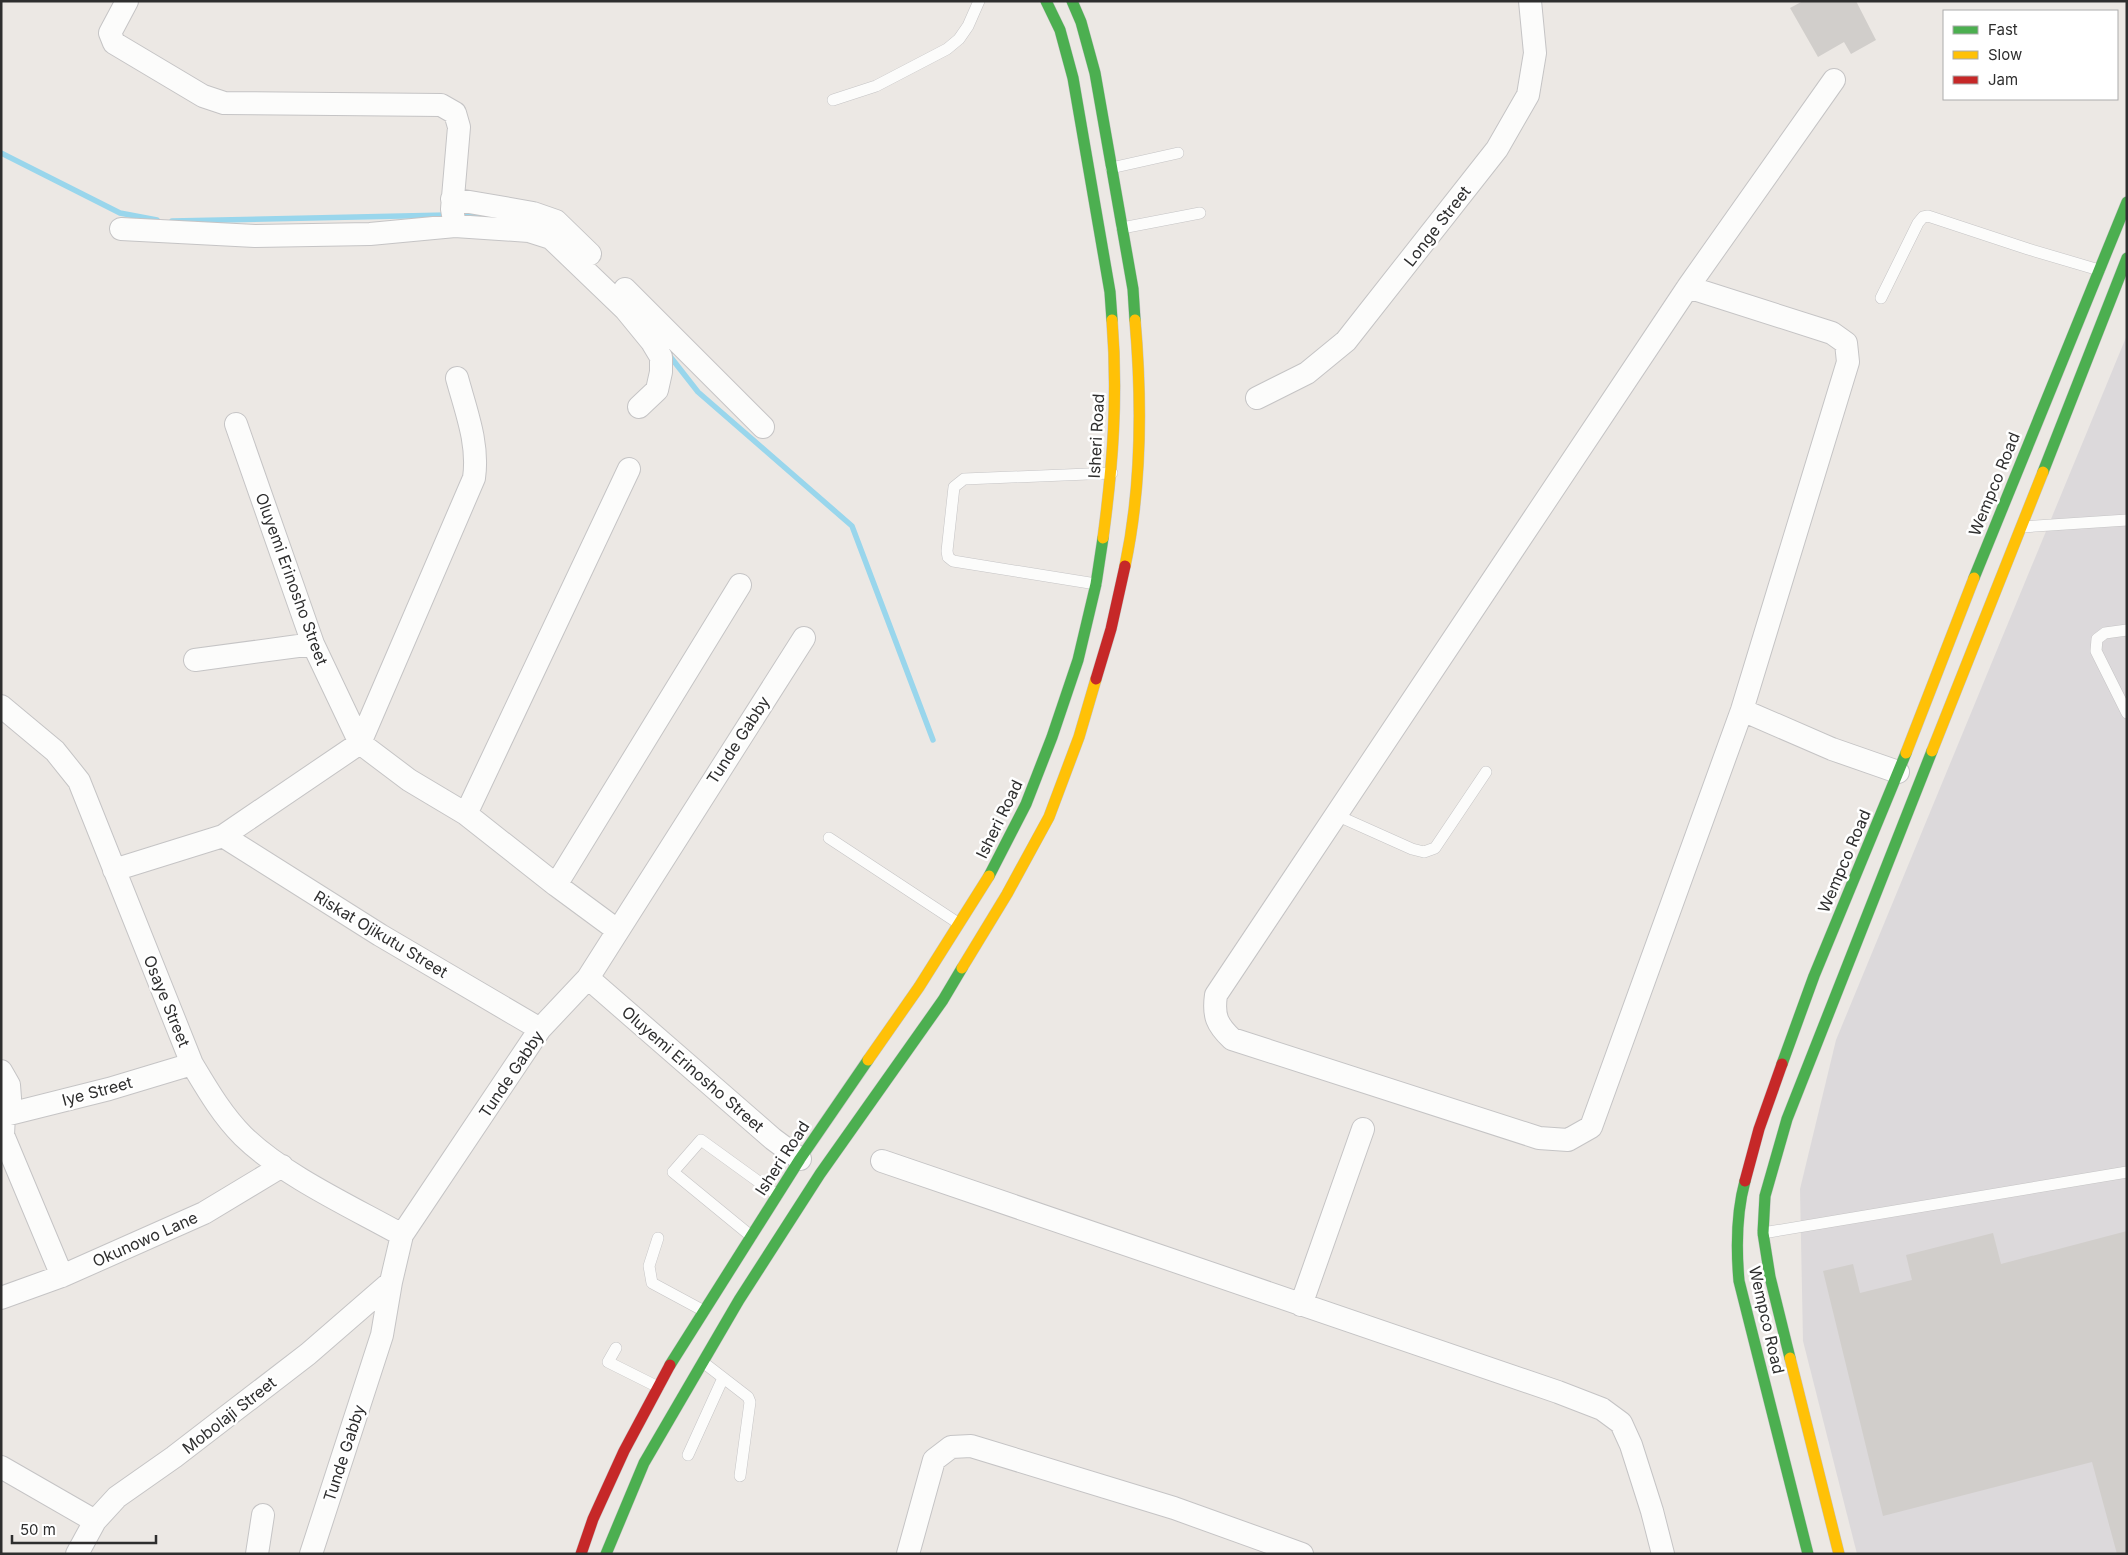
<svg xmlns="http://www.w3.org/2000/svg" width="2128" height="1555" viewBox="0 0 2128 1555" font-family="Inter,sans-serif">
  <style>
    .industrial { fill: #dcd9db }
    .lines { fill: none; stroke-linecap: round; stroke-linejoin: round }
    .stream { stroke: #99d6ec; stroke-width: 5.5 }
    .building { fill: #d1cecb }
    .lane-casing { stroke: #c5c4c5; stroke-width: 12 }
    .street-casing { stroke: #c5c4c5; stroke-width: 24 }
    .fast-casing { stroke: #c5c4c5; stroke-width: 12 }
    .slow-casing { stroke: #c5c4c5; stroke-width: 12 }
    .jam-casing { stroke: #c5c4c5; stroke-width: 12 }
    .lane { stroke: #fcfcfb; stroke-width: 11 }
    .street { stroke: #fcfcfb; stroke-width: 22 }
    .fast { stroke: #4caf50; stroke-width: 11 }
    .slow { stroke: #ffc107; stroke-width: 11 }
    .jam { stroke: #c62828; stroke-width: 11 }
    .labels { text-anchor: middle; stroke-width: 5; stroke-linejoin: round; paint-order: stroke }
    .street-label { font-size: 16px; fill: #2e2e2e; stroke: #fff }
  </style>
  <rect width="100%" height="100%" fill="#ece8e4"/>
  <path class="industrial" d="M2127 335V1554H1857L1803 1341 1800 1189 1836 1040Z"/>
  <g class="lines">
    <path class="stream" d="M1 153 120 213 157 220
      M459 214 495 217
      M172 221 447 215
      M669 355 698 392 852 526 933 740"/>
  </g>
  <path class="building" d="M1803 1H1856L1876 40 1851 54 1844 42 1818 57 1790 8Z
    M2127 1231V1554H2117L2092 1462 1883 1516 1823 1271 1853 1264 1860 1293 1912 1280 1906 1255 1993 1233 2001 1264Z"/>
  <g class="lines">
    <g class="lane-casing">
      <path id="lane" d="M833 100 876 86 947 49 959 39 968 26 979 1
        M1111 168 1178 153
        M1122 228 1200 213
        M1881 298 1918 223 1923 217 1928 216 2028 249 2099 270
        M2022 527 2127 520
        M1096 584 953 561 948 557 947 551 954 487 964 479 1112 473
        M2127 630 2105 633 2097 639 2096 651 2127 713
        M1336 815 1412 849 1424 852 1435 848 1486 772
        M829 838 958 923
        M1763 1233 2127 1172
        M751 1236 673 1172 701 1140 777 1195
        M658 1238 649 1266 652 1283 704 1311
        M616 1348 608 1362 658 1387
        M704 1363 748 1397 750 1402 740 1476
        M688 1455 723 1378"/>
    </g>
    <g class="street-casing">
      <path id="street" d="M127 1 110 33 114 43 203 96 224 103 441 105 455 113 459 127 452 209 455 226
        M452 199 533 213 556 221 590 254
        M121 229 255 236 370 234 455 226 529 231 551 238 625 309 652 342 661 357V372L657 390 639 407
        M1688 287 1832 333 1846 343 1848 362 1742 710 1591 1127 1568 1140 1539 1138 1232 1039C1217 1025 1213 1016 1216 995L1688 287 1834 80
        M625 289 763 427
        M1257 398 1307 373 1346 341 1497 149 1528 95 1535 53 1530 1
        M236 424 313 644 360 743 409 780 466 814 556 885 617 930
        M195 660 313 644
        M1 706 55 751 79 781 192 1064C207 1089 222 1115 243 1136 284 1176 352 1207 402 1235
        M1742 710 1832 749 1898 772
        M466 814 629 469
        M223 836 380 935 540 1029
        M114 870 223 836 360 743 474 478C479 444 466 411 457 378
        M556 885 740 585
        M588 978 773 1139 800 1159
        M1 1071 9 1085 10 1098 4 1115 3 1135 62 1276
        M1 1116 109 1089 192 1064
        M882 1161 1558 1392 1602 1409 1621 1423 1631 1445 1652 1511 1663 1554
        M1 1298 62 1276 204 1213 282 1166
        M1301 1305 1363 1129
        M1 1467 95 1521
        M77 1554 95 1521 117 1497 174 1457 308 1354 391 1282
        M257 1554 263 1515
        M311 1554 382 1335 391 1282 402 1235 540 1029 588 978 804 638
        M908 1554 934 1460 951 1447 971 1446 1174 1508 1302 1554"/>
    </g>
    <g class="fast-casing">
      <path id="fast" d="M1046 1 1060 30 1073 78 1110 292 1112 320
        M1072 1 1081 22 1095 73 1133 289 1135 320
        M2043 472 2127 258
        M1974 578 2127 202
        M989 876 1026 804 1052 737 1078 660 1096 584 1103 538
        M1782 1064 1814 976 1906 753
        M1745 1181C1736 1214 1736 1247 1739 1281L1808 1554
        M1790 1358 1770 1277 1763 1233 1765 1196 1787 1119 1932 751
        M670 1365 800 1159 868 1060
        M606 1554 644 1463 739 1300 820 1174 943 1000 962 968"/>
    </g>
    <g class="slow-casing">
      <path id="slow" d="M1103 538C1113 464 1118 395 1112 320
        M1125 566C1142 486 1142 401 1135 320
        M1932 751 2043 472
        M1906 753 1974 578
        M962 968 1007 894 1049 817 1079 737 1096 679
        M868 1060 919 987 989 876
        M1790 1358 1839 1554"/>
    </g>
    <g class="jam-casing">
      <path id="jam" d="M1096 679 1111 629 1125 566
        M1745 1181 1759 1129 1782 1064
        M581 1554 593 1519 624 1451 670 1365"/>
    </g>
    <use href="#lane" class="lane"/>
    <use href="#street" class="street"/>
    <use href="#fast" class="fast"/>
    <use href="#slow" class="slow"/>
    <use href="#jam" class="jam"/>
  </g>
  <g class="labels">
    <g class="street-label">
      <text transform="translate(1437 226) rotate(-52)" y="6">Longe Street</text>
      <text transform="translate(1096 436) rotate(-87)" y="6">Isheri Road</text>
      <text transform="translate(1994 484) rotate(-68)" y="6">Wempco Road</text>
      <text transform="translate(292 579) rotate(70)" y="6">Oluyemi Erinosho Street</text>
      <text transform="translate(738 740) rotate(-57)" y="6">Tunde Gabby</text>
      <text transform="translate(999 819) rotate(-64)" y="6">Isheri Road</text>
      <text transform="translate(1844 861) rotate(-67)" y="6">Wempco Road</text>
      <text transform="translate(381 934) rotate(31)" y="6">Riskat Ojikutu Street</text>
      <text transform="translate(167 1001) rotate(68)" y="6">Osaye Street</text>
      <text transform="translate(693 1069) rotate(41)" y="6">Oluyemi Erinosho Street</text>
      <text transform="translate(511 1074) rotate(-56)" y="6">Tunde Gabby</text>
      <text transform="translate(97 1091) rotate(-15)" y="6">Iye Street</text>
      <text transform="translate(782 1158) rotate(-57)" y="6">Isheri Road</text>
      <text transform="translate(145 1239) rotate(-24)" y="6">Okunowo Lane</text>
      <text transform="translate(1767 1320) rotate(77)" y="6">Wempco Road</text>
      <text transform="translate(229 1415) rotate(-38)" y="6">Mobolaji Street</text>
      <text transform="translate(344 1453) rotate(-72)" y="6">Tunde Gabby</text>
    </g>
  </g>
  <rect width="2128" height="1555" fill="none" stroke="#2e2e2e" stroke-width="5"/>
  <rect x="1943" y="10" width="175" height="90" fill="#ffffff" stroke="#ababab"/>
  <rect x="1953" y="26" width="25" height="8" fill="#4caf50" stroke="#ababab"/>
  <text x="1988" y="35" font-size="15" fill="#2e2e2e">Fast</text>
  <rect x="1953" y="51" width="25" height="8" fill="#ffc107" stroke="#ababab"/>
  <text x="1988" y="60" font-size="15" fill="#2e2e2e">Slow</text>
  <rect x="1953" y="76" width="25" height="8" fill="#c62828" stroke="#ababab"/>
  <text x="1988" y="85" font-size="15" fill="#2e2e2e">Jam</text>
  <path d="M12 1535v8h144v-8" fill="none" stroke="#2e2e2e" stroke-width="2.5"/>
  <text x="20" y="1535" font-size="15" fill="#2e2e2e" stroke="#ffffff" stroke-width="4" paint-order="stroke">50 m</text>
</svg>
